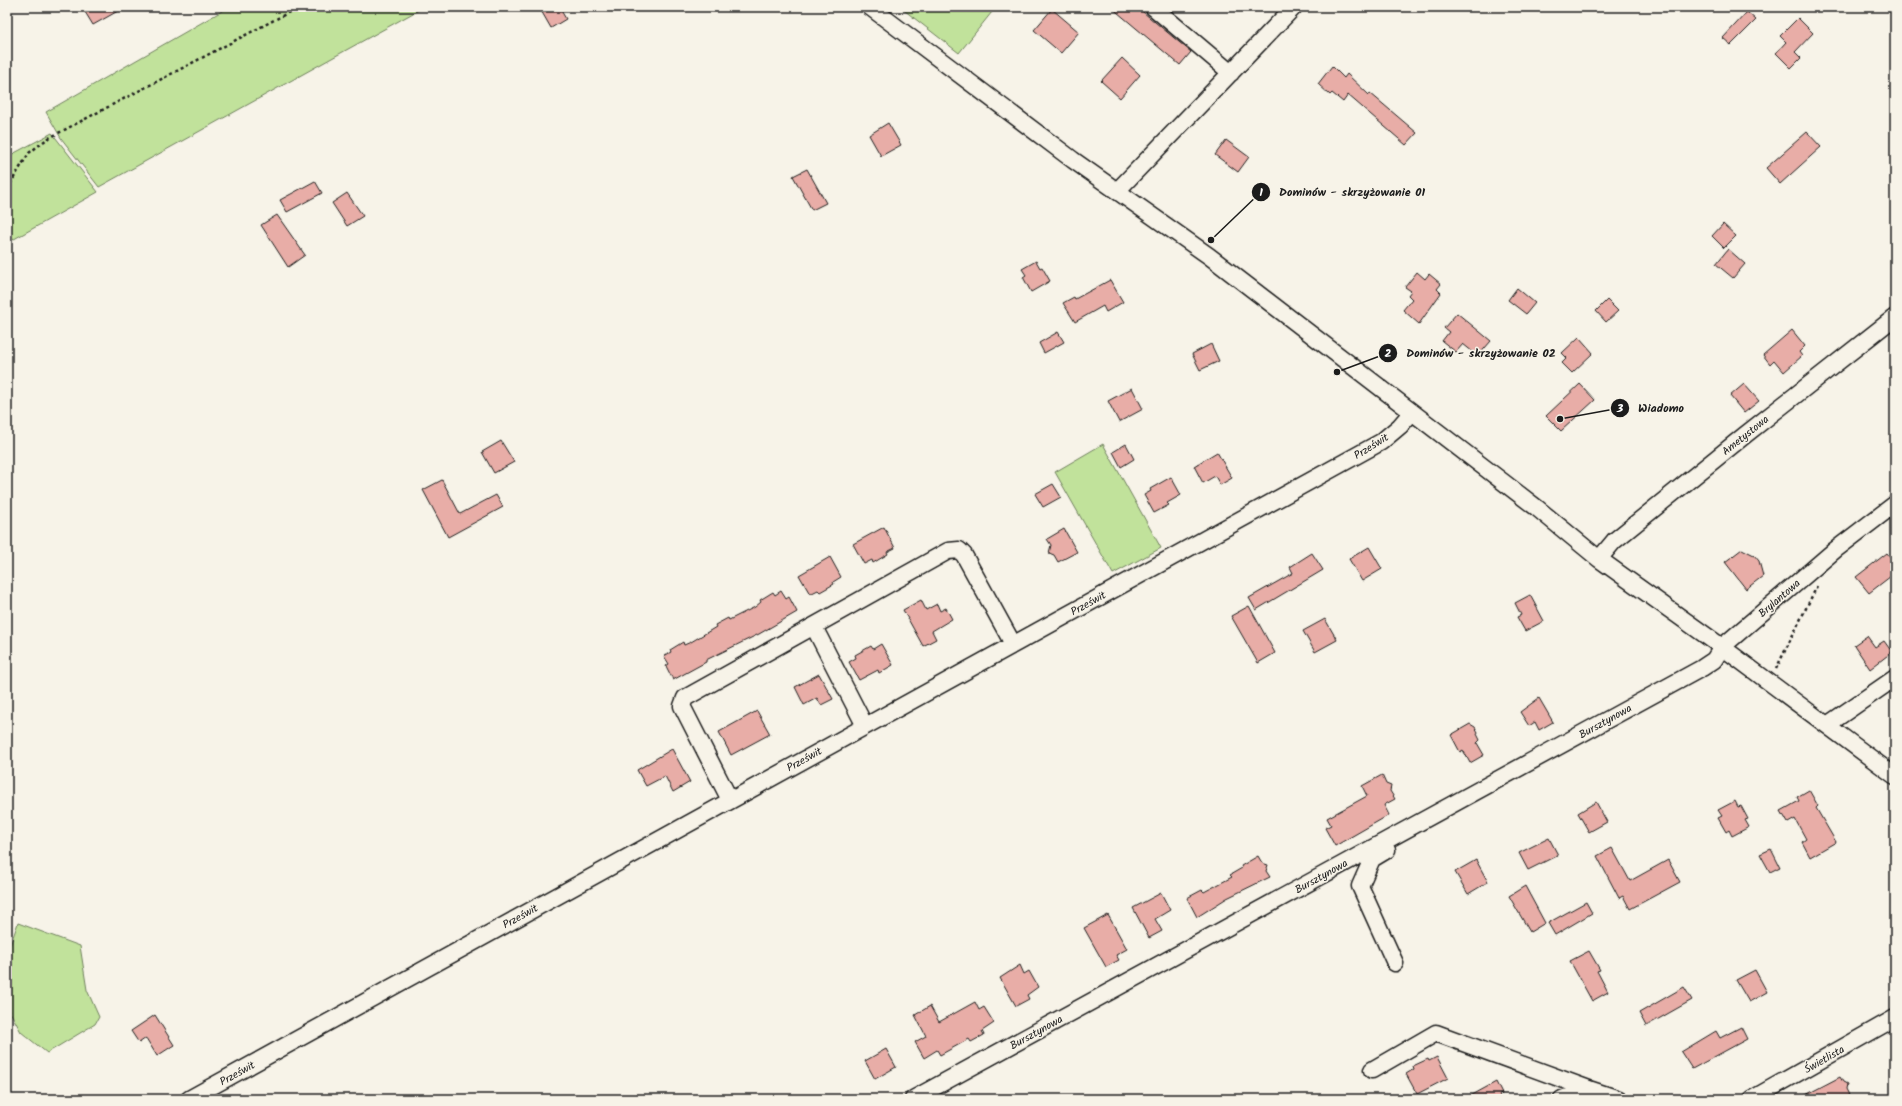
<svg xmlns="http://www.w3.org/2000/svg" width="1902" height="1106" viewBox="0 0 1902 1106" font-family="Kalam,sans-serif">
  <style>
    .green { fill: #c1e29b; stroke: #6e7f5c }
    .building { fill: #e8ada7; stroke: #1c1c1c }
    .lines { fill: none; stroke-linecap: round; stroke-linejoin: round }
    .minor-casing { stroke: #1c1c1c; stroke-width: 19 }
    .path { stroke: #1c1c1c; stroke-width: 2.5; stroke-dasharray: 3 3; stroke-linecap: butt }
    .minor { stroke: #f7f3e8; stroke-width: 16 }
    .labels { text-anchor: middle; stroke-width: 3; stroke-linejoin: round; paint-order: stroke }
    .street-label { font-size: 11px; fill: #1c1c1c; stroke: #f7f3e8 }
    .leader { fill: none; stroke: #1c1c1c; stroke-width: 1.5 }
    .callout-dot { fill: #1c1c1c; stroke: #f7f3e8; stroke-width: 1.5 }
    .mark-label { font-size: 12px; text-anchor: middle; font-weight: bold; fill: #fff }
    .callout-label { font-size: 12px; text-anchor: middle; font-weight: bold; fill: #1c1c1c; stroke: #f7f3e8; stroke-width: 3; stroke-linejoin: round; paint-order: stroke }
  </style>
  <rect width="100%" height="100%" fill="#f7f3e8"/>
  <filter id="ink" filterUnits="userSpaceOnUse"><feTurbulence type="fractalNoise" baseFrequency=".025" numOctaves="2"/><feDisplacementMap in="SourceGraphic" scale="8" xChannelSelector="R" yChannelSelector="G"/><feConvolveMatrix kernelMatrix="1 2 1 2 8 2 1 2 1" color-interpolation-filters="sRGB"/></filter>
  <g filter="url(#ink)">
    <path class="green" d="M229 7H424L99 187 61 138 46 112Z
      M900 7H996L959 53Z
      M52 133 98 192 7 243V157Z
      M1103 444 1161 548 1113 574 1055 472Z
      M18 923 80 946 87 990 99 1017 95 1024 47 1053 21 1032 7 1006V954Z"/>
    <path class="building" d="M82 7H125L93 25Z
      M539 7H559L566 19 551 28Z
      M1111 7H1137L1191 52 1180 65Z
      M1052 9 1079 32 1061 53 1034 30Z
      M1747 12 1756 20 1731 45 1723 38Z
      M1798 18 1813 33 1795 52 1801 58 1791 68 1776 53 1786 42 1780 36Z
      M1122 58 1140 75 1120 98 1101 81Z
      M1332 66 1344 78 1347 74 1369 95 1370 93 1417 133 1406 145 1348 95 1343 102 1332 93 1330 95 1318 84Z
      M888 123 901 145 881 156 869 135Z
      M1807 132 1821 147 1780 184 1766 168Z
      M1226 140 1249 157 1238 172 1215 155Z
      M807 169 826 203 812 210 793 176Z
      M315 181 322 193 287 212 280 200Z
      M347 193 363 216 347 226 332 203Z
      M277 215 305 255 288 267 261 225Z
      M1723 224 1736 236 1724 248 1712 236Z
      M1728 249 1745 264 1733 278 1716 264Z
      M1036 261 1040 268 1042 267 1050 281 1031 292 1023 277 1026 275 1022 269Z
      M1417 272 1425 279 1429 274 1441 284 1437 289 1441 293 1419 324 1403 310 1412 299 1408 295 1411 291 1405 287Z
      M1110 280 1123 302 1106 312 1103 306 1075 322 1063 303 1074 297 1075 299Z
      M1517 288 1535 303 1526 314 1508 300Z
      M1607 300 1618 311 1606 322 1596 311Z
      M1457 313 1491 341 1478 356 1463 344 1456 352 1442 341 1449 332 1444 328Z
      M1792 330 1805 346 1799 352 1802 356 1784 372 1774 360 1770 364 1763 355Z
      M1058 332 1064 342 1044 353 1039 343Z
      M1579 337 1593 353 1572 373 1562 363 1567 358 1562 353Z
      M1211 344 1219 361 1200 370 1192 354Z
      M1580 384 1595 400 1561 431 1546 416Z
      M1744 384 1759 401 1744 413 1730 396Z
      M1132 388 1143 409 1119 422 1108 401Z
      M501 441 514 462 494 473 482 452Z
      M1126 444 1134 459 1121 467 1113 452Z
      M1217 452 1232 478 1220 485 1215 476 1203 483 1194 466Z
      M1171 477 1181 495 1167 503 1169 505 1154 513 1144 495 1151 491 1150 489Z
      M442 480 460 514 496 495 503 507 448 537 423 490Z
      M1053 484 1061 497 1043 507 1035 494Z
      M884 527 895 548 887 552 888 554 873 563 872 560 864 564 853 544Z
      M1064 529 1077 552 1058 562 1054 555 1049 553 1051 545 1047 539Z
      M1369 547 1382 569 1362 581 1349 559Z
      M1742 549 1754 555 1759 561 1763 576 1746 589 1725 562Z
      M1312 553 1323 570 1256 610 1249 598 1293 573 1290 567Z
      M1887 553 1895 563V573L1869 593 1856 577Z
      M830 557 841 577 833 582 834 584 820 592 818 590 810 594 799 575Z
      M781 591 786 599 789 597 797 612 759 634 706 660V662L673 680 666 666 669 664 664 656 671 652 670 650 683 642 684 645 691 642 716 627 715 625 728 618 729 620 755 607 761 602 760 600 773 592 775 595Z
      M1530 595 1544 621 1525 631 1517 617 1521 615 1515 603Z
      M921 600 926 610 937 604 940 611 946 608 952 619 932 631 936 639 923 646 903 610Z
      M1249 606 1275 653 1258 663 1231 616Z
      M1325 619 1337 640 1315 652 1303 631Z
      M1867 636 1875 647 1884 641 1892 652 1870 669 1854 645Z
      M881 644 893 665 879 673 878 670 859 680 849 662 856 658 855 655 871 646 873 649Z
      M819 674 833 699 821 705 817 698 804 705 795 687Z
      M1539 698 1553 722 1539 730 1535 722 1529 726 1520 712Z
      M757 711 770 734 731 755 719 732Z
      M1470 724 1475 727 1478 732 1477 734 1480 740 1477 743 1484 755 1470 763 1463 750 1460 752 1451 735Z
      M672 749 690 782 673 792 665 776 646 786 637 770Z
      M1382 775 1386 784 1391 786 1390 791 1395 799 1384 805 1389 815 1335 846 1325 828 1331 825 1327 818 1367 796 1362 786Z
      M1809 790 1818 806 1816 808 1836 842 1810 857 1802 842 1806 839 1795 819 1788 823 1781 811 1799 801 1797 797Z
      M1735 801 1738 807 1741 806 1748 819 1745 820 1749 827 1732 836 1729 830 1726 832 1718 818 1722 816 1718 810Z
      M1596 802 1607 822 1589 832 1578 813Z
      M1549 838 1558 855 1528 870 1519 853Z
      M1612 848 1630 881 1668 860 1680 882 1630 909 1623 896 1619 898 1597 856Z
      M1771 849 1780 867 1770 872 1760 854Z
      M1258 856 1262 863 1268 865 1266 871 1270 877 1227 898 1197 917 1187 898 1202 890 1204 892 1232 877 1230 875 1242 868 1241 866Z
      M1476 860 1488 882 1468 894 1455 872Z
      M1525 886 1545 923 1530 932 1509 896Z
      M1161 893 1170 910 1155 919 1162 931 1149 938 1133 908Z
      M1586 902 1592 913 1555 935 1548 923Z
      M1108 915 1127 949 1116 955 1119 960 1106 967 1084 928Z
      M1589 951 1600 970 1597 971 1608 992 1592 1001 1570 961Z
      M1020 965 1024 974 1029 971 1038 987 1027 995 1029 999 1016 1006 1000 978Z
      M1755 970 1767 992 1749 1002 1736 980Z
      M1684 987 1692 1000 1646 1026 1639 1013Z
      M975 1002 979 1010 984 1007 994 1023 982 1031 984 1035 971 1042 969 1039 940 1055 937 1050 924 1058 915 1042 926 1036 915 1015 930 1006 939 1022Z
      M155 1015 174 1045 157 1056 146 1038 139 1043 131 1031Z
      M1741 1027 1747 1039 1692 1069 1681 1052 1716 1031 1720 1038Z
      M886 1049 896 1067 875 1079 865 1061Z
      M1437 1057 1448 1078 1417 1094 1406 1074 1414 1069 1413 1066 1428 1059 1429 1061Z
      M1840 1077 1843 1082 1847 1084 1846 1089 1849 1095 1842 1099H1798Z
      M1496 1082 1502 1094 1499 1095 1501 1099H1465Z"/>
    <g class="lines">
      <g class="minor-casing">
        <path id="minor" d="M870 7 1073 160 1209 256 1537 508 1599 559 1722 647 1895 776
          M1153 7 1231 73
          M1117 191 1294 7
          M1599 559 1614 541 1745 435 1895 317
          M814 627 865 726
          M1827 725 1895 678
          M730 800 682 706 685 698 948 551 959 550 964 555 1013 644
          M1387 850 1372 859 1360 886 1395 963
          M1372 1070 1436 1033 1589 1089
          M189 1099 1381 442 1400 426 1412 412
          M913 1099 1702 668 1714 660 1722 647 1835 550 1895 504
          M1562 1099 1589 1089 1619 1099
          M1752 1099 1895 1018"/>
      </g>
      <path class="path" d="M7 189 29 153 47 139 299 7
        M1776 669 1817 586"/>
      <use href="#minor" class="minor"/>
    </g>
  </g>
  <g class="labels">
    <g class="street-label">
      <text transform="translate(1745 435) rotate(-39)" y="4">Ametystowa</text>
      <text transform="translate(1371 446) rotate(-32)" y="4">Prześwit</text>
      <text transform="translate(1779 598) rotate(-41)" y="4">Brylantowa</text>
      <text transform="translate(1088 603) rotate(-29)" y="4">Prześwit</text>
      <text transform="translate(1605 721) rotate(-29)" y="4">Bursztynowa</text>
      <text transform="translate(804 759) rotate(-29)" y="4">Prześwit</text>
      <text transform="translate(1321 876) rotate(-29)" y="4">Bursztynowa</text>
      <text transform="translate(520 916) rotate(-29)" y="4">Prześwit</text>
      <text transform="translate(1036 1032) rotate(-29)" y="4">Bursztynowa</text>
      <text transform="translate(1824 1059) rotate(-30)" y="4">Świetlista</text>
      <text transform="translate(237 1073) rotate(-29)" y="4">Prześwit</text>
    </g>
  </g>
  <path class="leader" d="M1211 240L1261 192M1337 372L1388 353M1560 419L1620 408"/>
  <g class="callout-dot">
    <circle cx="1211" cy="240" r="4"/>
    <circle cx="1337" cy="372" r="4"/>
    <circle cx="1560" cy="419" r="4"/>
    <circle cx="1261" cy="192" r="10"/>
    <circle cx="1388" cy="353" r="10"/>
    <circle cx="1620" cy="408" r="10"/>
  </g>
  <g class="mark-label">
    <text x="1261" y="196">1</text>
    <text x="1388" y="357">2</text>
    <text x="1620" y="412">3</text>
  </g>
  <g class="callout-label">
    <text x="1352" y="196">Dominów - skrzyżowanie 01</text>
    <text x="1481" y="357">Dominów - skrzyżowanie 02</text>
    <text x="1661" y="412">Wiadomo</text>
  </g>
  <rect width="1902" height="1106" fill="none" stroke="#f7f3e8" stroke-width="24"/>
  <rect x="12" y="12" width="1878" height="1082" fill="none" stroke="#1c1c1c" stroke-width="1.5" filter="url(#ink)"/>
</svg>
